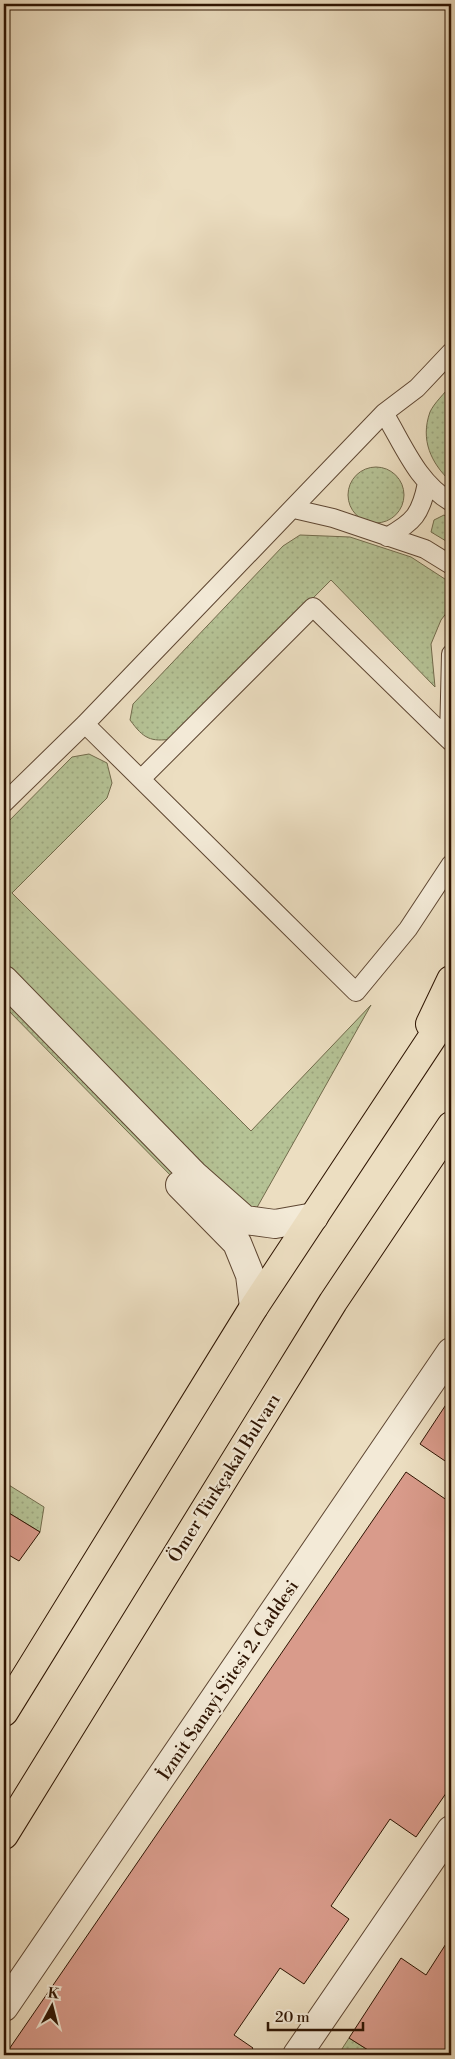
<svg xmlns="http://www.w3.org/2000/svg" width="455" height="2059" viewBox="0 0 455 2059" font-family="'Libre Bodoni',serif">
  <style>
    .green { fill: url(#green-dots); stroke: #726b4c }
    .building { fill: #d99b8b; stroke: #2e1402 }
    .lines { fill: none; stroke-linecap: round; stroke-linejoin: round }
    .lane-casing { stroke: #5e4632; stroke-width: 20 }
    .street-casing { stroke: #5e4632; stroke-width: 30 }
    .primary-casing { stroke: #2e1402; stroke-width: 30 }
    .lane { stroke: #f3ead7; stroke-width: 18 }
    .street { stroke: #f3ead7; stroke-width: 28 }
    .primary { stroke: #ecdec1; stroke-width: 28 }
    .labels { text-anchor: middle; stroke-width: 4.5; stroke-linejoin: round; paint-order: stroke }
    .street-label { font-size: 18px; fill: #2e1402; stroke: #f3ead7 }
  </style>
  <defs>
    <pattern id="green-dots" width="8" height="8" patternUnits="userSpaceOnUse" patternTransform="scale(1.25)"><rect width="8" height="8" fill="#b5c295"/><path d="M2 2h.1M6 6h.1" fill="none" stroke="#9ca67f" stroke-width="1.8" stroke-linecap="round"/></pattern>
  </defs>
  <rect width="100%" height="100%" fill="#ecdec1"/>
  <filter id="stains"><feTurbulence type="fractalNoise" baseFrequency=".004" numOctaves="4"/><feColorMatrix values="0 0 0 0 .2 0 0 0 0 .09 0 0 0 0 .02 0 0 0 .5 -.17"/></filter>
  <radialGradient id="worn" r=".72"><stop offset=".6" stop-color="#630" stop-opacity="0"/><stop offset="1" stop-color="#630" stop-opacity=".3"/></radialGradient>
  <path class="green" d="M451 385V482C431 463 420 440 430 412 434 403 445 393 451 385Z
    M348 495a28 28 0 1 1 56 0a28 28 0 1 1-56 0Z
    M444 515 451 520V544L431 532 434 520Z
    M300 535 350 537 411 557 451 583V607L441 620 431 644 435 687 331 580 173 739C150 742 144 739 130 720L133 704 283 546Z
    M89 754 107 763 112 783 107 798 12 893 251 1131 371 1005 237 1243 4 1006V826L72 757Z
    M4 1482 44 1507 40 1532 4 1510Z
    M349 2038 376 2055H338Z"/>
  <path class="building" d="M451 1397V1465L420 1444Z
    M406 1472 451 1503V1786L416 1837 390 1819 331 1906 349 1919 304 1984 280 1968 234 2035 253 2048 247 2055H5Z
    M4 1510 40 1532 19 1561 7 1554 4 1559Z
    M451 1936V2055H376L349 2038 401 1958 426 1975Z"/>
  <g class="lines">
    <g class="lane-casing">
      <path id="lane" d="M384 413C404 446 417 482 451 502
        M294 509 333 518 425 549 451 565
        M387 537C414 522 421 514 427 483
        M451 654 449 740 451 742
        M85 724 356 992 408 929 451 864
        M141 779 313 607 449 740
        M4 803 85 724 384 413 417 388 451 352"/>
    </g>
    <g class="street-casing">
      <path id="street" d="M4 980 194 1175 245 1220 275 1224 314 1217
        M180 1185 237 1243 250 1275 254 1307
        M4 2007 451 1352
        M297 2055 451 1830"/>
    </g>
    <g class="primary-casing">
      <path id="primary" d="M430 1024 451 980
        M4 1712 254 1307 451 1009
        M4 1835 333 1302 451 1126"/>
    </g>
    <use href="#lane" class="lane"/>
    <use href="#street" class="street"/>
    <use href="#primary" class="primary"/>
  </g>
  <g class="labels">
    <g class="street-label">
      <text transform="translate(224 1478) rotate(-58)" y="6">Ömer Türkçakal Bulvarı</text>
      <text transform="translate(228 1680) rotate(-56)" y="6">İzmit Sanayi Sitesi 2. Caddesi</text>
    </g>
  </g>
  <rect width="455" height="2059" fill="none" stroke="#ecdec1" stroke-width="20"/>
  <rect x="5" y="5" width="445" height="2049" fill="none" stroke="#2e1402" stroke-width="2.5"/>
  <rect x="10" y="10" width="435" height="2039" fill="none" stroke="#2e1402"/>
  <g transform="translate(52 2006) rotate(7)" stroke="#f3ead7" stroke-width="4" paint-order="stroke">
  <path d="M0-4L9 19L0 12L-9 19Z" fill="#2e1402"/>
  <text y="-8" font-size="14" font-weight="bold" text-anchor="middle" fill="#2e1402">K</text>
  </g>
  <path d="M268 2022v8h95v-8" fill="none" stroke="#2e1402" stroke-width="2.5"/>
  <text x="275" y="2022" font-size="15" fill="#2e1402" stroke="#f3ead7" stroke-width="4" paint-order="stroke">20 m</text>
  <rect width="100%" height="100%" filter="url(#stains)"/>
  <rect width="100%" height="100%" fill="url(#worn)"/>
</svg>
